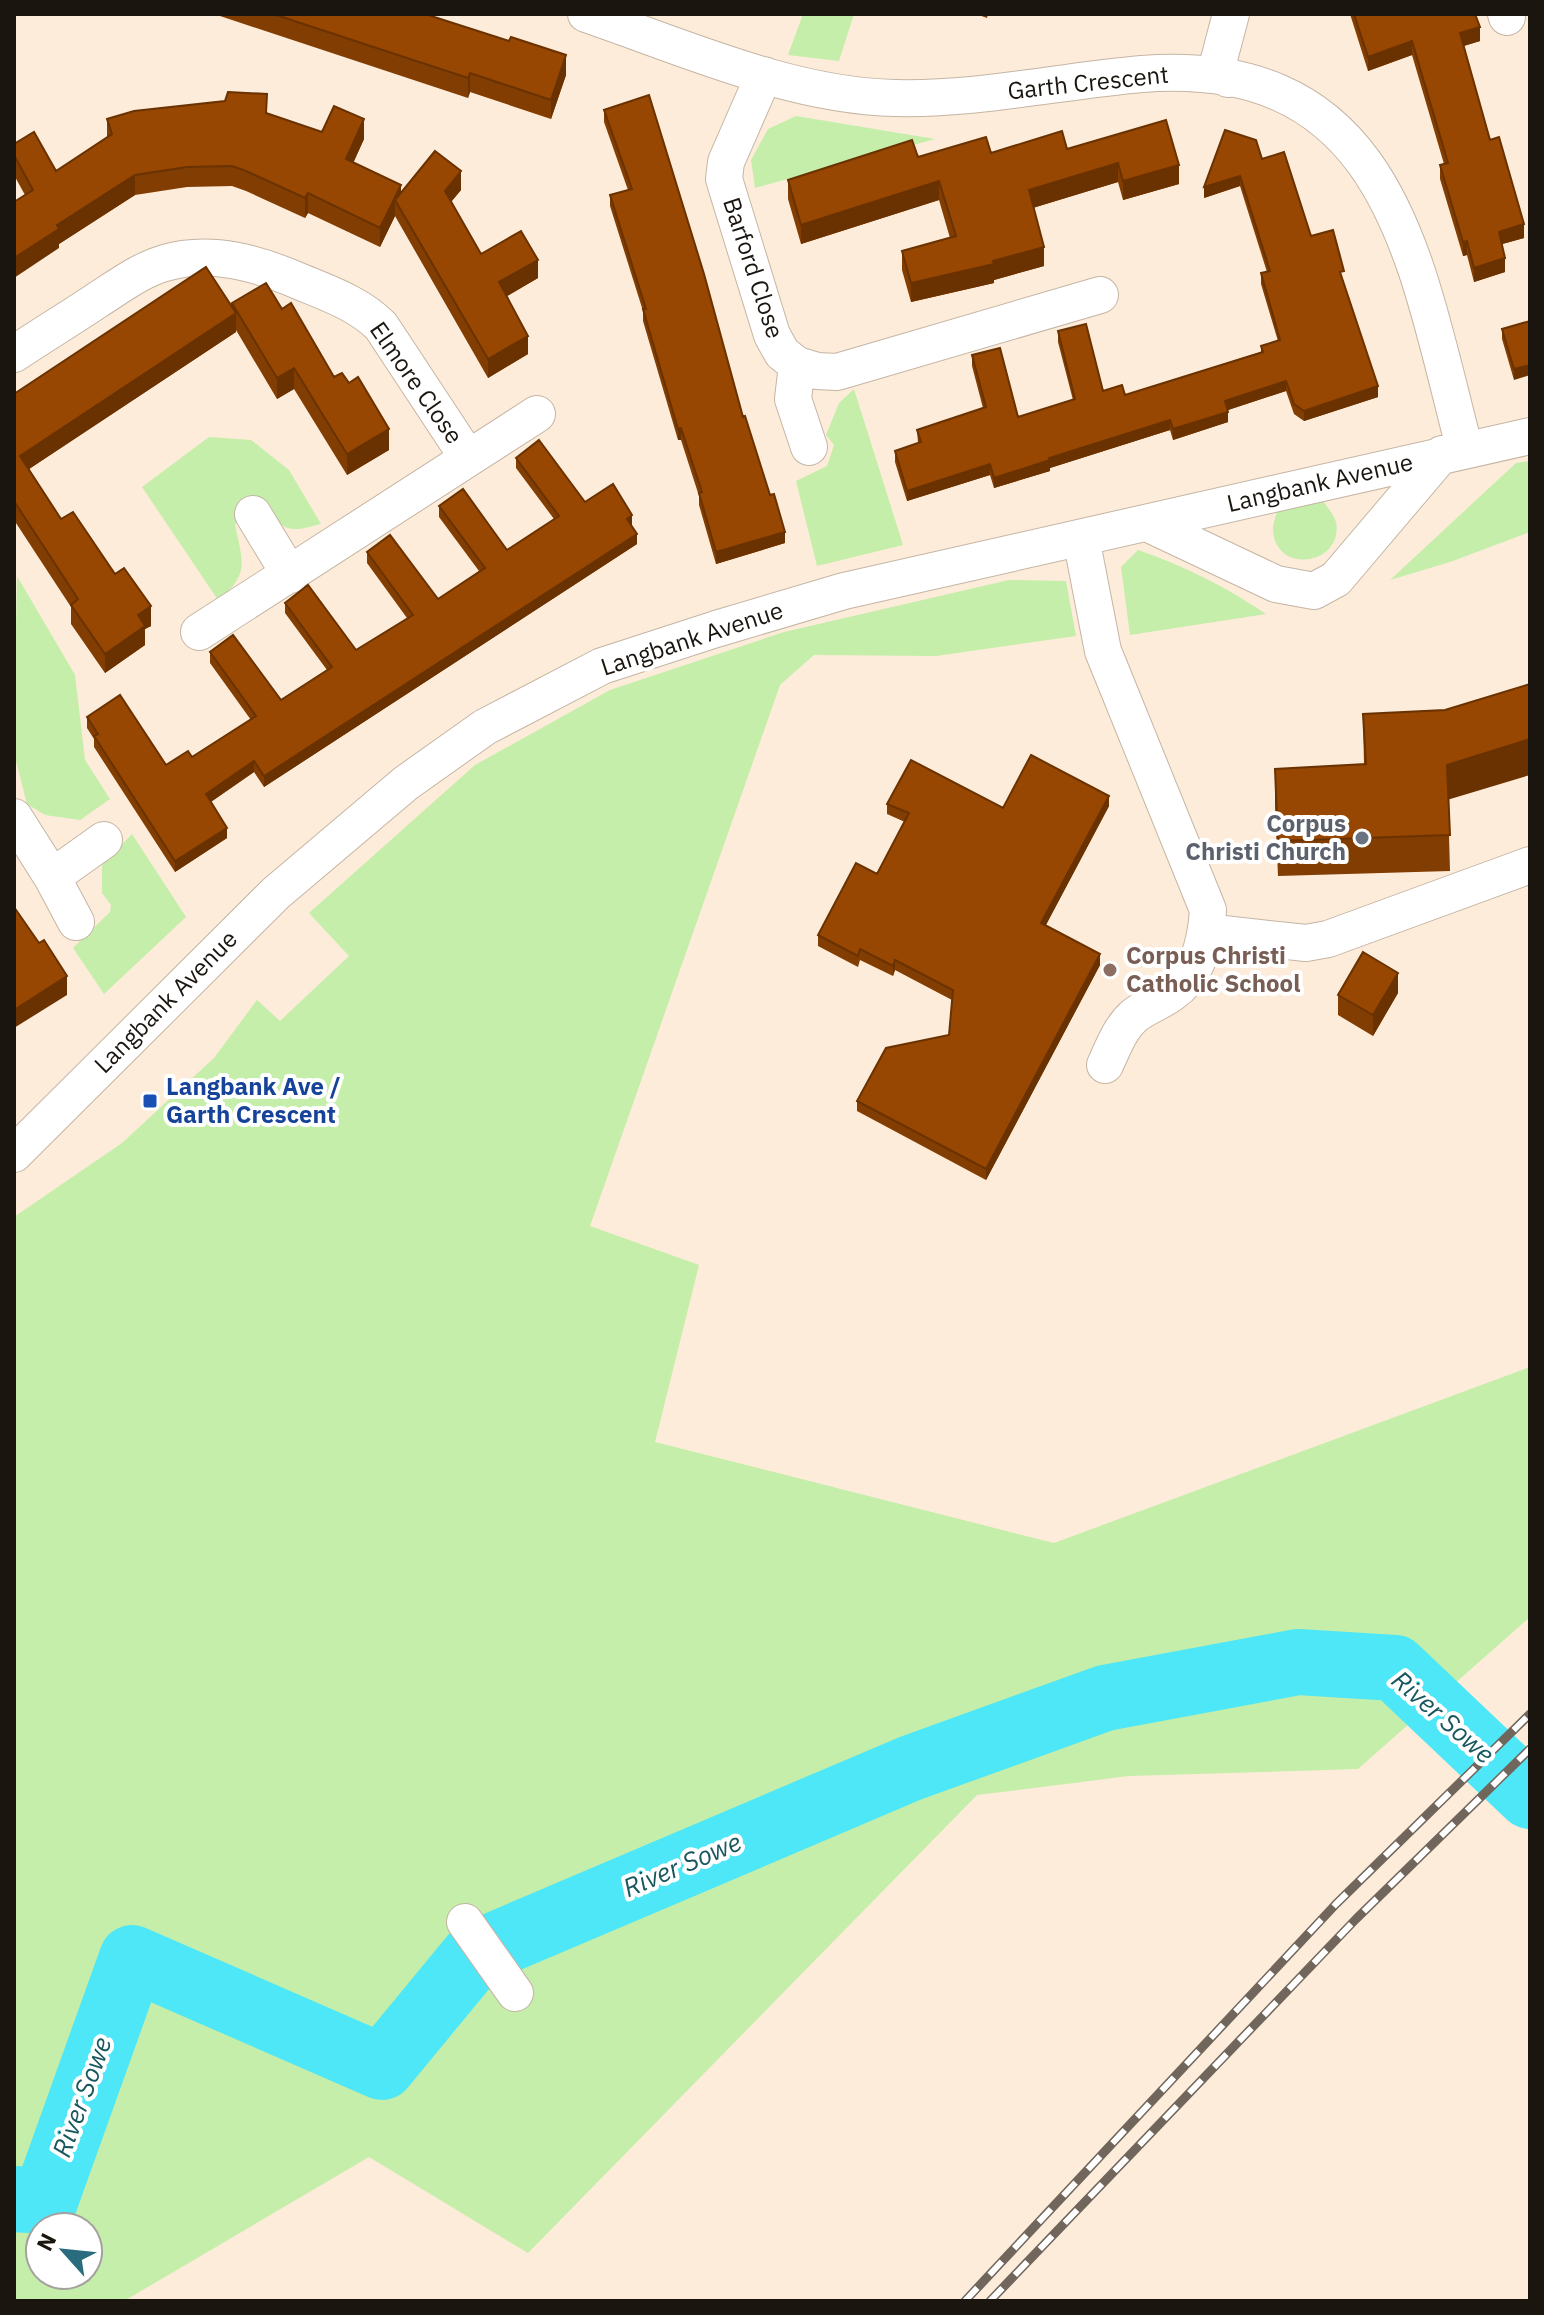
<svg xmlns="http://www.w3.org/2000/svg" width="1544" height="2315" viewBox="0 0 1544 2315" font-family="'IBM Plex Sans',sans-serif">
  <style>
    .green { fill: #c4eea9; fill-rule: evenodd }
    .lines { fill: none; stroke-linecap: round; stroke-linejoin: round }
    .river { stroke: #4ee7f7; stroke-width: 66 }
    .minor-casing { stroke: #c5b5a4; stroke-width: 38 }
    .minor { stroke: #fff; stroke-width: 36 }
    .rail-casing { stroke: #70665c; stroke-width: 9 }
    .rail { stroke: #fff; stroke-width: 6; stroke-dasharray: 18; stroke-linecap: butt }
    .wall { fill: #823d02 }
    .shaded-wall { fill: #6a3201 }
    .building { fill: #974702; stroke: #6a3201; stroke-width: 2 }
    .worship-dot { fill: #6b7280; stroke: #fff; stroke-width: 3 }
    .education-dot { fill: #8d6e63; stroke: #fff; stroke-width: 3 }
    .transit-dot { fill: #1a4fb4; stroke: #fff; stroke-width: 3 }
    .labels { text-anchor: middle; stroke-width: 8; stroke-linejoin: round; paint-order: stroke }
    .street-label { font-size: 24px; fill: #1b150f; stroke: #fff }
    .worship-label { font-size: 24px; font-weight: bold; fill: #5b616d; stroke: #fff; text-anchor: end }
    .education-label { font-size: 24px; font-weight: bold; fill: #785e54; stroke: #fff; text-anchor: start }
    .transit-label { font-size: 24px; font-weight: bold; fill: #164399; stroke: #fff; text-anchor: start }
    .water-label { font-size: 26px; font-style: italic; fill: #18575e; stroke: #fff }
  </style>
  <rect width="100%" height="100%" fill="#fdecda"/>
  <path class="green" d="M803 14H854L839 61 788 55Z
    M796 116 935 139 755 188 751 160 768 129Z
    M854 389 903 545 817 566 796 481 827 466 834 445 826 435 839 403Z
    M209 437 251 440 289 470 321 524C291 532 284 533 265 507L235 524C242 561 251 574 218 600L142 487Z
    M1530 461V532L1450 562 1390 580 1516 463Z
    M1323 501C1327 507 1334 515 1336 522 1344 566 1274 575 1273 529 1273 523 1276 516 1277 511Z
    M1138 550C1185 566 1226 587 1266 614L1130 635 1121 567Z
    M17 576 75 675 85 760 110 799 80 820 45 815 27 804 16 761 14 729Z
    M1009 580 1066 581 1076 636 936 656 814 655 780 685 590 1226 699 1265 655 1442 1054 1543 1530 1367V1617L1358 1769 1129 1776 977 1795 528 2253 369 2157 124 2301H14V1217L122 1143 214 1058 257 1000 280 1021 349 956 309 913 475 765 610 690 784 632ZM40 2227H88V2275H40Z
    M132 834 186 917 104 994 73 948 110 912 111 905 102 893V865Z"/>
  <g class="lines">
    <path class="river" d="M14 2199 45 2201 132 1958 382 2067 476 1953 911 1768 1105 1698 1298 1662 1395 1668 1530 1796"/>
    <g class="minor-casing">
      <path id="minor" d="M586 14C683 47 791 96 895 98 978 100 1060 81 1142 74 1392 55 1415 262 1465 450
        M1506 14 1507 17
        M764 75 726 162 724 179 772 335 782 353 797 365 793 399 809 447
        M1228 79 1218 63 1231 14
        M14 354C41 336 69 319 96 301 118 287 140 270 165 263 211 249 260 264 301 282 330 294 359 304 381 326L468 458
        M797 365 817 371 837 372 1100 295
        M253 514 290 575
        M1149 524 1276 584 1314 591 1336 579 1442 454
        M1081 538 1103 651 1208 910C1206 940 1199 975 1172 993 1160 1002 1145 1007 1134 1016 1120 1028 1113 1048 1105 1065
        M199 632 537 414
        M14 817 52 877 104 840
        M52 877 76 922
        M1206 932 1306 943 1328 939 1530 865
        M14 1154 276 893 406 783 485 727 602 666 716 629 844 591 1530 436
        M465 1922 515 1993"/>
    </g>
    <use href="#minor" class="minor"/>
    <g class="rail-casing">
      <path id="rail" d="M965 2301 1336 1904 1530 1714
        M990 2301 1356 1919 1530 1749"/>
    </g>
    <use href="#rail" class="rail"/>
  </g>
  <path class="wall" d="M214 14H425L566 75 551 119 470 92 468 98Z
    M976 14H988L987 18Z
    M1350 14H1475L1480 41 1464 46 1490 140 1524 238 1502 244 1505 272 1474 282 1467 255 1463 256 1440 179V165L1444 164 1412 55 1368 71Z
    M604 110 743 417 785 543 716 564 699 505V496L681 440H678L643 321V311L610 206V195L628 190 604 122Z
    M267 113 322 132 364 139 353 163 401 193 461 190 451 202 481 254 538 278 506 296 528 354 488 378 395 216 380 247 308 213 305 218 246 191 232 186 187 187 135 195 59 244V248L25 195 14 175V144L56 171 107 138V119Z
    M1067 149 1179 184 1123 200 1118 182 1033 208 1044 266 994 280V283L911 302 902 270V251L950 238 939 200 801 244 788 199V180L918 157Z
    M1262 159 1311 236 1344 282H1343L1378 397 1304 421 1294 414 1286 391 1228 410V422L1173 440 1170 430 1050 468V471L994 488 990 475 907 501 895 462V451L918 443 917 430 983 408 972 366V355L1018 417 1073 400 1058 342V331L1103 391 1125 395 1261 352V346L1278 341 1261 284V273L1267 272 1240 186 1204 198Z
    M232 303 282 309 389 450 347 475 294 389 277 399 236 330V332L29 469 61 519 151 626 145 629V645L105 673 71 624V607L14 520V394L232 307Z
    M1530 321 1514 380 1502 339V329Z
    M516 458 585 502 632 526 637 544 264 787 254 772 211 802 227 838 175 872 94 747V739L87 728V717L166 765 192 757 251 720 210 663V652L281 700 327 670 285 613V603L356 650 407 618 367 563V552L438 599 479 571 439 517V506L507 550 554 519 516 468Z
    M1363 714 1448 800 1450 871 1278 876 1275 805V769L1364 765Z
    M887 804 1003 808 1109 806 1046 925 1100 965 986 1180 857 1111V1101L949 1035 952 1000 895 970 893 976 860 960 858 967 818 946V935L877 874 905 822 887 814Z
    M1398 993 1373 1036 1338 1015V995Z"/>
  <path class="shaded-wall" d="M1480 27V41L1460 47V33Z
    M1412 41V55L1368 71V57Z
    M566 55V75L551 119V100Z
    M470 73V92L468 98V78Z
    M364 119V139L346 179V159Z
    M1118 163V182L1029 209V190Z
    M1179 165V184L1123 200V181Z
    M461 171V190L445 209V191Z
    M135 175V195L59 244V248L14 278V258L57 225Z
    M1240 176V186L1204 198V187Z
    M939 181V200L801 244V225Z
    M401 185V205L395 200V216L380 247V228Z
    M308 193V213L305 218V198Z
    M1524 224V238L1499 245V232Z
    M1467 241V255L1463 256V242Z
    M1044 247V266L994 280V283L911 302V283Z
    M1505 258V272L1474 282V268Z
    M538 260V278L499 301V282Z
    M236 313V332L20 475V456Z
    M528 336V354L488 378V359Z
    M1530 365V375L1514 380V369Z
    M294 368V389L277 399V378Z
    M1286 381V391L1225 411V401Z
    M1378 386V397L1304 421V411Z
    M1228 412V422L1173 440V429Z
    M1170 420V430L1050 468V471L994 488V478L1049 458Z
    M681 428V440H678V429Z
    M389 429V450L347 475V454Z
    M990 464V475L907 501V491Z
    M632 515V526L627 529V519Z
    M785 532V543L716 564V552Z
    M637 534V544L264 787V776Z
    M151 606V626L145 629V645L105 673V654L138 615Z
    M1530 739V775L1447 800V765Z
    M254 761V772L206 805V794Z
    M1109 796V806L1041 934V923Z
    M227 828V838L175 872V861Z
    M1100 954V965L986 1180V1169Z
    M895 960V970L893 976V966Z
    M1398 973V993L1373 1036V1015Z
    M67 976V995L14 1028V1010Z"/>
  <path class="building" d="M273 14H425L509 41 511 37 566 55 551 100 470 73 468 78Z
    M1354 14H1475L1480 27 1460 33 1490 140 1499 137 1524 224 1499 232 1505 258 1474 268 1467 241 1463 242 1440 165 1448 163 1412 41 1368 57Z
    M228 92 267 94 266 113 322 132 334 106 364 119 346 159 401 185 380 228 308 193 305 198 246 171 232 166 187 167 135 175 57 225 59 229 14 258V202L33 190 14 155V144L34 132 56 171 112 134 107 119 134 111 225 101Z
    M649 95 704 274 743 417 745 416 770 495 774 494 785 532 716 552 699 493 702 492 681 428 678 429 643 309H646L610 195 632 189 604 110Z
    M1166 120 1179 165 1123 181 1118 163 1029 190 1044 247 993 261 994 264 911 283 902 251 956 236 939 181 801 225 788 180 912 140 918 157 986 137 991 153 1062 131 1067 149Z
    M1225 130 1256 140 1262 159 1284 152 1311 236 1333 230 1344 271 1340 272 1378 386 1304 411 1294 404 1286 381 1225 401 1228 412 1173 429 1170 420 1049 458 1050 460 994 478 990 464 907 491 895 451 921 442 917 430 986 407 972 355 1000 348 1018 417 1075 399 1058 331 1086 324 1103 391 1122 385 1125 395 1263 352 1261 346 1280 340 1261 273 1270 271 1240 176 1204 187Z
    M435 151 461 171 445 191 481 254 521 231 538 260 499 282 528 336 488 359 395 200Z
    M206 267 236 313 20 456 61 519 73 512 115 574 124 568 151 606 138 615 145 626 105 654 71 605 78 599 14 501V394Z
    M266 283 282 309 291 303 334 377 342 373 349 383 358 377 389 429 347 454 294 368 277 378 232 303Z
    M1530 321V365L1514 369 1502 329Z
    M539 440 585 502 613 484 632 515 627 519 637 534 264 776 254 761 206 794 227 828 175 861 94 736 98 734 87 717 120 695 166 765 188 751 192 757 256 716 210 652 233 635 281 700 332 667 285 603 308 585 356 650 413 615 367 552 390 535 438 599 485 568 439 506 463 489 507 550 559 516 516 458Z
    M1530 684V739L1447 765 1450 835 1278 841 1275 769 1366 764 1363 714 1445 710Z
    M1031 755 1109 796 1041 923 1100 954 986 1169 857 1101 886 1048 949 1035 953 990 895 960 893 966 860 949 858 956 818 935 856 863 877 874 909 813 887 804 911 760 1003 808Z
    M14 907 39 943 44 940 67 976 14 1010Z
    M1363 952 1398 973 1373 1015 1338 995Z"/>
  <circle class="worship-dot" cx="1362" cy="838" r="8"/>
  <circle class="education-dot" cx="1110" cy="970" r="8"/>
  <rect class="transit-dot" x="142" y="1093" width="16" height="16" rx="4"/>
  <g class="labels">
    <g class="street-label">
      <text transform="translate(1088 83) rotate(-6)" y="8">Garth Crescent</text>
      <text transform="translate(753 268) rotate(72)" y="8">Barford Close</text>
      <text transform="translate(416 383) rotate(55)" y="8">Elmore Close</text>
      <text transform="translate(1320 483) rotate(-13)" y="8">Langbank Avenue</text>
      <text transform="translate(692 639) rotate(-18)" y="8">Langbank Avenue</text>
      <text transform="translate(166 1002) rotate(-45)" y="8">Langbank Avenue</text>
    </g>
    <g class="worship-label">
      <text x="1346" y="832">Corpus<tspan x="1346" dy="28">Christi Church</tspan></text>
    </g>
    <g class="education-label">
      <text x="1126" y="964">Corpus Christi<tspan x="1126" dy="28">Catholic School</tspan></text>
    </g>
    <g class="transit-label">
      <text x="166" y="1095">Langbank Ave /<tspan x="166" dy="28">Garth Crescent</tspan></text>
    </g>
    <g class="water-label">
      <text transform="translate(1443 1717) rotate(41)" y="9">River Sowe</text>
      <text transform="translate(682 1865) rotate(-23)" y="9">River Sowe</text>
      <text transform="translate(82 2097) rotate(-70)" y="9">River Sowe</text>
    </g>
  </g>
  <rect width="1544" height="2315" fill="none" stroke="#1b150f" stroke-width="32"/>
  <g transform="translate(64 2251) rotate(297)"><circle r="38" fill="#ffffff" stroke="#a4a19f" stroke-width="2"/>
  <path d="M0-6L14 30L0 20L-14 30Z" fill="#286c7d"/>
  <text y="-12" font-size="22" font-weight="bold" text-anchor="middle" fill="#1b150f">N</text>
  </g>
</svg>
